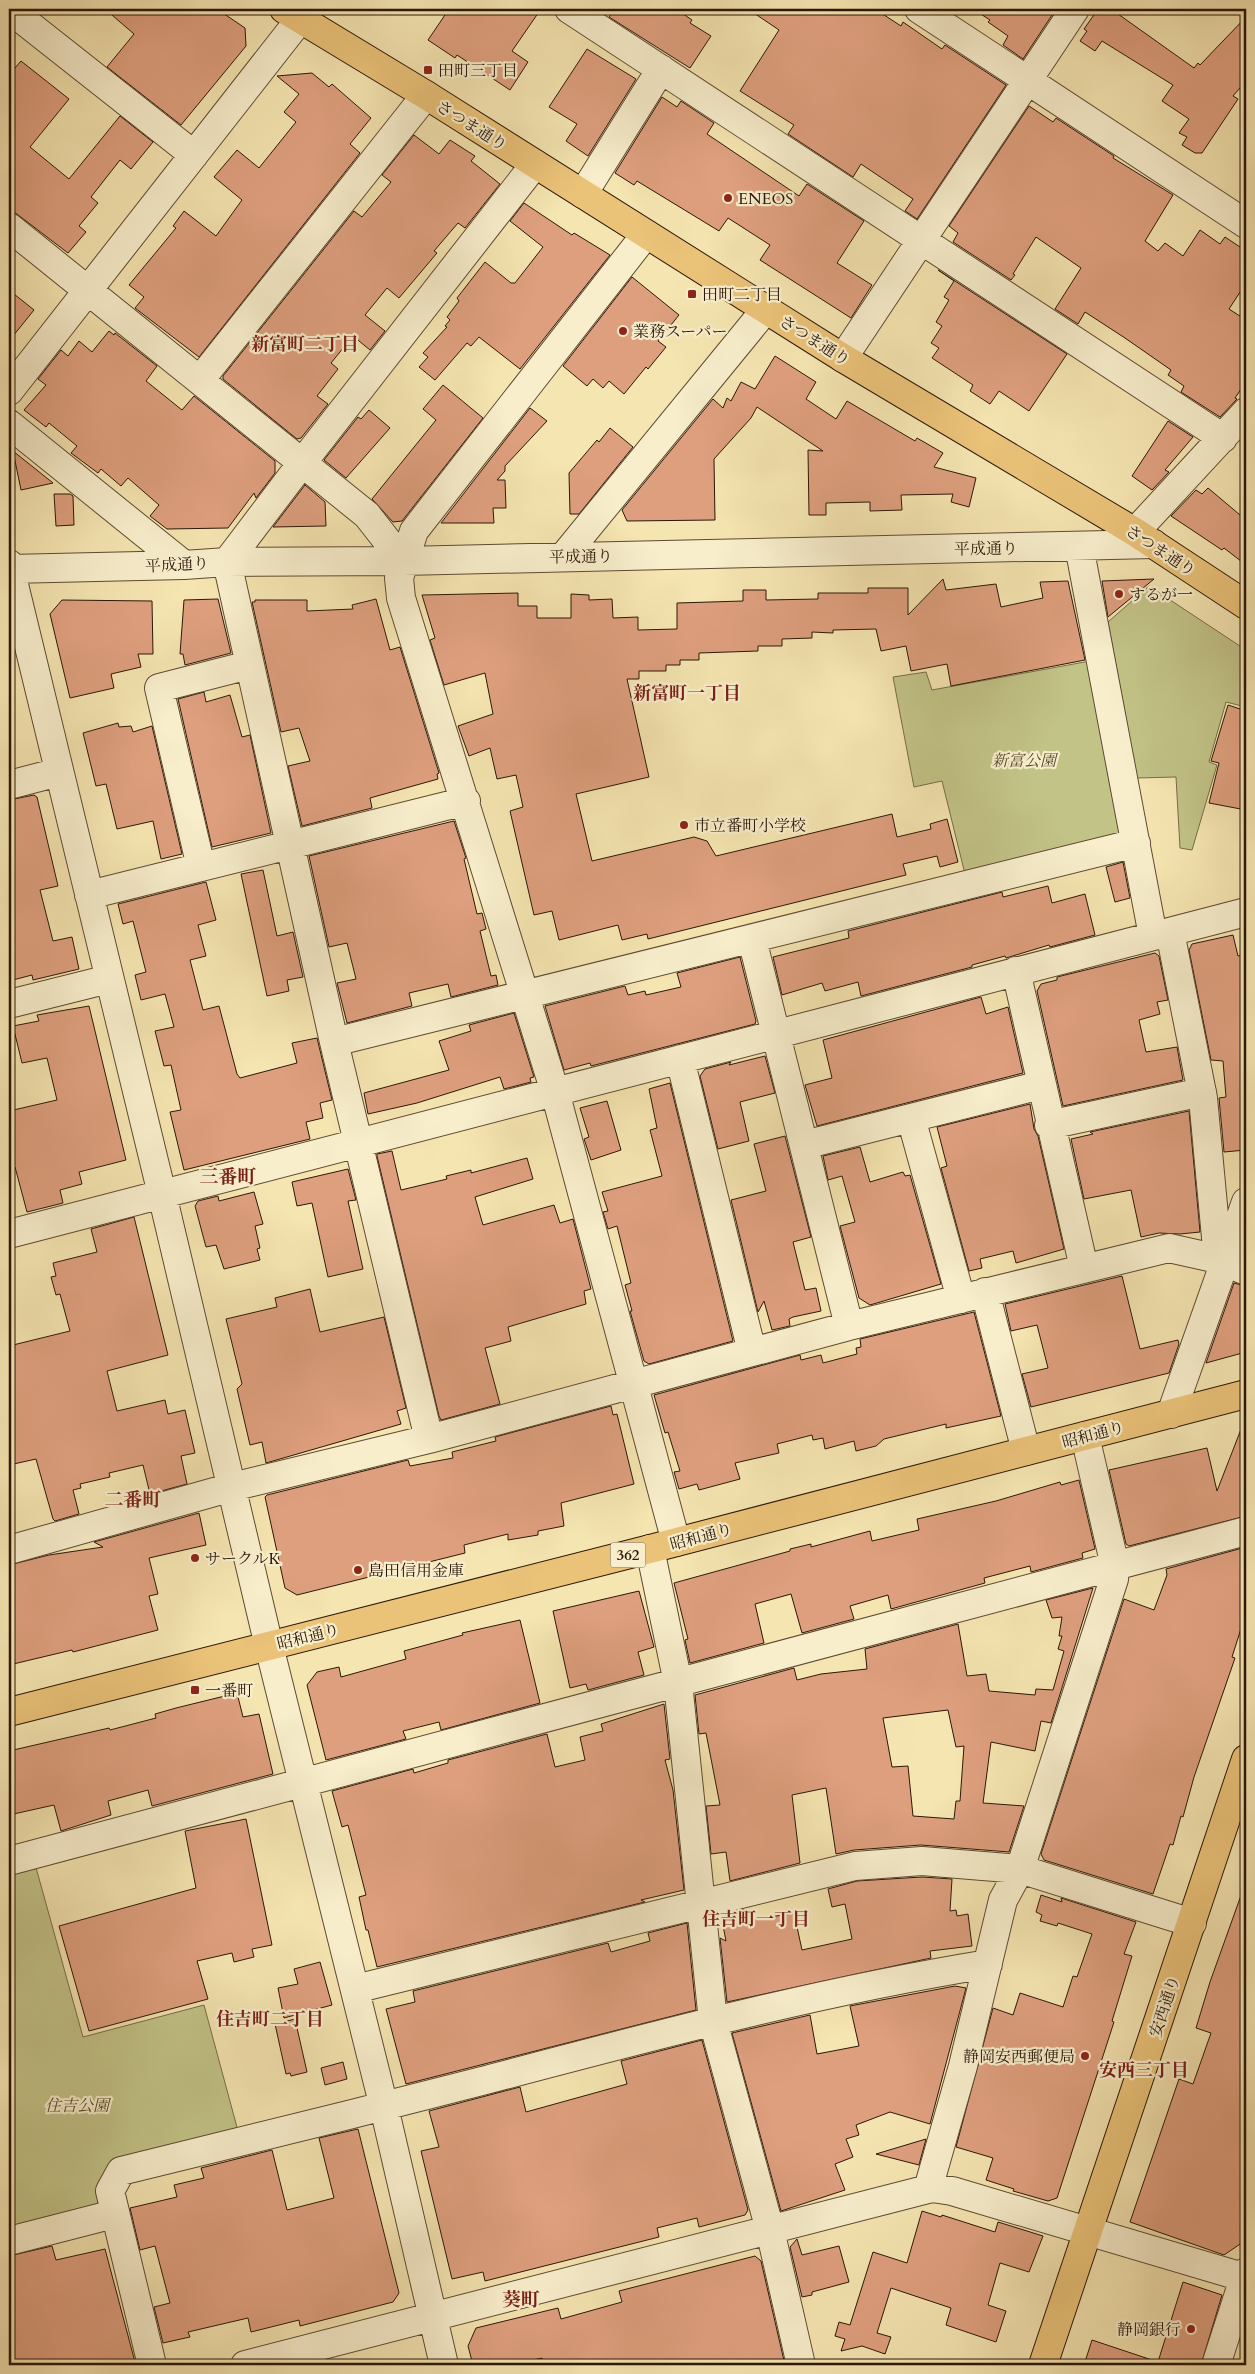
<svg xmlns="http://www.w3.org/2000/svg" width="1255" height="2374" viewBox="0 0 1255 2374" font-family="Cardo,'Noto Serif JP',serif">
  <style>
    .green { fill: #c2c387; stroke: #766d48 }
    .building { fill: #de9f7e; stroke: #2b1708; fill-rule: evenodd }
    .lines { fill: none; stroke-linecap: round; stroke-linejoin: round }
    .minor-casing { stroke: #5e4a32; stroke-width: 30 }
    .major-casing { stroke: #2b1708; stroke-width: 30 }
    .highway-casing { stroke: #2b1708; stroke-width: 30 }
    .minor { stroke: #f8eecc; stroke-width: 28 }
    .major { stroke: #eac278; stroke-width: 28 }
    .highway { stroke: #eac278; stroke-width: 28 }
    .poi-dot { fill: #8f2418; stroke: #f8eecc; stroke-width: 2 }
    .labels { text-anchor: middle; stroke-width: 4.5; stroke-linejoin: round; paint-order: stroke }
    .shield { fill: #f8eecc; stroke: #685843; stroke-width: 1 }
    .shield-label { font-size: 15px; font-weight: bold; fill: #2b1708 }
    .poi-label { font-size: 16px; fill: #2b1708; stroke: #f8eecc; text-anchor: start }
    .street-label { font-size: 16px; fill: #2b1708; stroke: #f8eecc }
    .park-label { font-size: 16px; font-style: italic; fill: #584b2e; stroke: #f8eecc }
    .neighbourhood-label { font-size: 18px; font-weight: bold; fill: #7a1f14; stroke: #f8eecc }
    .quarter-label { font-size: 19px; font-weight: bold; fill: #7a1f14; stroke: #f8eecc }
  </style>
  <rect width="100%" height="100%" fill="#f5e5b1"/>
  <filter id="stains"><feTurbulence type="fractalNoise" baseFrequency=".004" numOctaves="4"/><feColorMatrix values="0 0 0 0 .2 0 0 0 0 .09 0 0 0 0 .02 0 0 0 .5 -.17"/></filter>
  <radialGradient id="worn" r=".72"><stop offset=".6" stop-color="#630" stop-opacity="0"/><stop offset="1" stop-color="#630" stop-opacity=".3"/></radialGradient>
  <path class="green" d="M1149 586 1246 650V707L1226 702 1209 762 1217 765 1192 850 1180 848 1176 777 1137 778 1108 622Z
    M1090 661 1124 827 1113 842 966 878 942 781 914 787 893 677 926 672 932 690Z
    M35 1864 83 2037 204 2005 238 2131 108 2165 96 2209 12 2233 9 2222V1871Z"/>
  <path class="building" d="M105 9H217L245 28 246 46 181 125 107 67 134 34Z
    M449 9H541L512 51 528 62 510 90 457 55 455 58 428 40Z
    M615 9H676L692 20 690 23 711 36 690 68 609 17Z
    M748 9H875L901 26 903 22 942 49 945 45 1006 85 917 219 905 211 913 199 861 164 853 177 788 134 794 125 740 91 779 30Z
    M973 9H1056L1023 59 1003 45 1008 36 988 22 990 20Z
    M1098 9H1111L1194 68 1198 63 1200 65 1246 17V81L1233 96 1238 99 1202 153H1195L1182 145 1187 137 1179 133 1189 119 1162 101 1173 85 1102 41 1095 51 1080 41 1087 31 1084 29Z
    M587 49 636 79 588 156 566 141 577 124 549 107Z
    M21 61 69 99 30 147 69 179 120 116 153 142 131 169 120 160 91 197 98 203 79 226 86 232 68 253 9 208V75Z
    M312 73 329 87 332 84 371 118 350 144 360 153 199 357 135 308 144 297 129 285 176 228 173 226 184 211 216 236 242 200 214 177 237 150 259 168 296 122 284 112 299 94 277 76Z
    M662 97 677 107 681 101 714 123 707 134 799 196 807 184 864 221 837 263 872 285 851 318 760 260 770 245 728 218 719 231 637 181 634 185 615 173Z
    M1029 106 1053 122 1056 118 1114 156 1113 158 1173 195 1145 241 1158 251 1165 243 1183 256 1200 230 1220 244 1225 237 1246 251V283L1229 309 1246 320V382L1235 398 1237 399 1220 417 1181 392 1184 386 1168 375 1171 370 1125 338 1085 312 1078 324 1055 309 1081 268 1036 237 1013 274 1015 275 1011 280 953 242 958 233 949 226Z
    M414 135 439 154 450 140 475 156 471 161 500 184 465 228 458 223 434 251 437 253 399 298 387 288 365 315 385 331 370 350 353 336 331 363 338 369 317 396 328 404 301 438 297 439 223 379V376L354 211 362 217 391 182 382 175Z
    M524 203 572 235 574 233 610 255 520 369 479 337 471 346 467 343 435 380 419 367 428 357 423 353 447 327 445 326 450 320 447 317 459 301 457 298 485 262 511 283H515L543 247 510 221Z
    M938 270 1067 354 1029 411 999 391 990 404 970 391 973 385 932 358 939 348 931 343 942 326 936 322 949 300 944 297 954 281Z
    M632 277 679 315 658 341 666 347 648 369 646 367 624 394 609 381 603 388 593 379 587 386 563 366Z
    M9 290 34 310 9 341Z
    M109 331 114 335 115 333 157 366 146 381 182 410 194 396 275 461V473L256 498 254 493 228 528 167 529 150 516 159 505 128 478 121 486 101 469 98 473 71 453 77 446 49 423 46 427 24 410 46 385 38 379 61 350 68 356 79 341 92 352Z
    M775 356 816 382 806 399 836 419 847 401 915 441 917 438 943 453 934 467 976 478 969 507 951 502 953 494 901 495 902 510 870 511V502L826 503V515H809L808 450 823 451 757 407 751 418 714 459 715 520 627 521 622 510 713 399 723 408 727 398 731 401 741 382 755 389Z
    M443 385 483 418 402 521 393 522 372 499 436 420 423 409Z
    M530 408 547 421 505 466V471L497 480H505L506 508H493L494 523H441Z
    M369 410 390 428 346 478 324 460 358 417 361 419Z
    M1168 421 1193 437 1165 470 1169 472 1152 490 1132 476Z
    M610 428 633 447 579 514H570L569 473 597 440 599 442Z
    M13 451 53 483 21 490Z
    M305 485 325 502 326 526 273 527Z
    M1208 488 1246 520V565L1224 548 1222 550 1171 516 1196 490 1202 494Z
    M54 494H70L73 496 74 525 56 526Z
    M943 579 946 590 996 584 1001 607 1043 598 1040 582 1068 581 1085 660 951 686 947 664 911 671 906 646 881 651 876 629 833 630V633L812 632V638L782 639V646H758V651L699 653V660H680V665H666V671H639V679H627L649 777 576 794 592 861 694 837 707 841 716 856 892 814 897 837 931 829 930 824 947 819 958 862 940 867 937 856 903 864 906 875 648 939 647 934 622 940 618 925 559 940 552 911 534 915 510 811 523 807 516 775 497 779 490 748 469 756 458 726 493 714 485 673 444 685 430 640 435 638 422 595 518 593V606H537V618H571V594L589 595V600L612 599 613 618 638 617V630L677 629V603L743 601V590H766V600L818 599V593H868V588H908V615Z
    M1154 579 1108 617 1102 581Z
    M218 599 231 653 185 665 183 654H180L184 600Z
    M376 599 390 650 400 647 439 773 437 774 438 779 370 798 372 808 302 826 288 766 310 761 299 728 281 732 252 602H255V600H307V611L353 609 352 605Z
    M62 600 152 601 153 654H138L141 667 111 674 114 688 70 698 50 614Z
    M204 692 206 702 230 695 242 737 250 735 271 833 212 847 178 699Z
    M1228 705 1246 711V810L1209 803 1219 763 1211 761Z
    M118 723 119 727 131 726 133 732 152 726 182 854 161 859 153 821 117 829 106 784 96 786 83 733Z
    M34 795 37 797 58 886 40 890 53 941 72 937 79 969 33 980 32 975 9 981V800Z
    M454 821 466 858 464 859 477 914 482 913 486 929 480 931 491 976 496 975 498 985 451 997 448 984 409 993 412 1006 347 1023 337 983 356 979 347 943 329 947 309 856Z
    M1123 862 1130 898 1115 902 1106 867Z
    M263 870 277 936 293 932 303 977 287 980 289 991 267 996 241 874Z
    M206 882 216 920 198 925 206 956 190 960 203 1010 219 1006 237 1074 240 1078 297 1063 292 1043 317 1038 332 1100 320 1103 323 1118 306 1122 310 1139 184 1170 170 1112 181 1110 171 1065 164 1066 155 1031 174 1027 165 994 141 1000 135 975 146 972 133 921 123 924 118 904Z
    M1048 886 1052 903 1085 894 1095 935 1050 947 1049 945 1006 958 1005 956 972 965V967L861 996 858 982 825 991 822 983 782 995 773 957 849 938 848 931 1002 892 1003 897Z
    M1233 935 1238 956 1246 954V1150L1224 1152 1219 1098 1226 1097 1223 1061 1211 1060 1189 950 1192 944Z
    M1155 953 1159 956 1168 1000 1157 1002 1160 1014 1139 1020 1146 1052 1177 1047 1183 1080 1063 1106 1037 991 1041 984 1057 980V977Z
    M740 957 756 1021 755 1024 591 1066 590 1063 564 1070 545 1006 625 986 628 995 645 991 646 995 681 987 677 973Z
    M981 997 986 1014 1008 1007 1023 1073 817 1126 805 1085 832 1078 823 1040Z
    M89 1006 126 1160 79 1172 82 1184 60 1190 63 1203 27 1212 15 1167 9 1168V1111L57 1100 47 1058 22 1063 13 1026 39 1021 37 1015Z
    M514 1013 534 1077 530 1078 531 1082 504 1089 500 1077 417 1103 368 1114 364 1093 449 1070 439 1041 471 1031 469 1025Z
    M765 1056 775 1093 740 1102 749 1141 718 1149 700 1076 705 1069 731 1062 729 1065Z
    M670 1083 733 1341 649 1364 644 1361 630 1311H632L625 1285 631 1283 617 1226 608 1229 603 1212 608 1211 602 1192 662 1176 650 1130 657 1128 649 1089Z
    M607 1101 621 1150 591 1160 584 1139 589 1137 580 1108Z
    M1030 1104 1034 1129 1038 1136 1064 1249 1016 1263 1013 1251 980 1259 982 1268 969 1271 941 1168 947 1166 937 1127Z
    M1189 1111 1200 1232 1180 1234 1159 1233 1141 1237 1131 1190 1084 1199 1071 1139 1093 1134 1090 1132Z
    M785 1136 811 1237 793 1242 805 1290 816 1288 821 1311 793 1317 789 1319 790 1326 772 1330 764 1301 758 1312 731 1200 766 1191 754 1144Z
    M860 1147 870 1182 903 1172 905 1176 910 1175 941 1284 870 1305 859 1298 840 1226 855 1222 842 1176 828 1180 823 1156Z
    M392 1151 401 1190 447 1179 446 1176 471 1170V1173L527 1158 533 1179 475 1197 483 1225 554 1205 560 1223 573 1219 591 1289 584 1291 586 1304 508 1327 511 1341 485 1348 500 1404 441 1420 439 1416 377 1156V1154Z
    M348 1169 356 1200 348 1201 363 1269 328 1277 312 1203 297 1206 292 1182Z
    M254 1192 263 1224 255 1226 260 1248 257 1249 260 1260 224 1269 216 1245 206 1247 195 1206 198 1201 218 1196 219 1201Z
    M134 1217 168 1355 107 1371 117 1411 165 1400 168 1414 185 1410 195 1453 181 1456 187 1484 150 1494 143 1465 109 1473 110 1477 80 1484 81 1488 73 1490 79 1514 55 1521 53 1519 36 1459 9 1465V1346L70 1331 60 1294 56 1295 51 1277 56 1276 53 1263 97 1252 91 1229Z
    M1122 1276 1140 1349 1178 1340 1179 1344 1169 1373 1031 1407 1022 1374 1048 1368 1037 1325 1011 1331 1005 1304Z
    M1234 1283 1246 1286V1352L1206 1363Z
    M310 1289 320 1332 384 1317 406 1408 397 1411 401 1424 266 1463 262 1442 250 1445 237 1389 242 1384 226 1319 277 1307 275 1298Z
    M974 1312 1001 1416 946 1428V1424L884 1439 876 1446 856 1451 854 1441 825 1449 823 1438 813 1440 812 1435 777 1444 779 1453 735 1463 740 1479 699 1490 697 1484 679 1489 674 1472 680 1471 668 1432 665 1433 654 1395 800 1355 801 1360 821 1355 823 1363 857 1354 856 1348 861 1347 860 1339Z
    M611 1406 613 1415 617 1414 634 1484 561 1503 564 1526 538 1531V1535L508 1540V1534L464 1545 465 1553 297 1595 285 1588 265 1497 267 1495 408 1460 410 1466 453 1458 452 1452 496 1441 495 1437Z
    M1245 1419 1246 1516 1129 1546 1126 1544 1109 1470 1207 1448 1217 1491Z
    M1079 1480 1095 1549 1082 1553 1083 1558 1031 1572 1030 1566 984 1578 985 1583 891 1609 888 1595 850 1606 854 1619 802 1633 791 1594 755 1604 764 1643 690 1663 685 1640 688 1639 674 1583 790 1551V1549L811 1544V1547L870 1531 872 1541 919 1530 917 1519 996 1501 1060 1482 1061 1485Z
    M199 1513 206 1545 149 1558 158 1594 149 1596 158 1630 73 1652 72 1650 9 1665V1565L49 1555 103 1547 94 1542Z
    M1246 1547V1613L1232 1657 1235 1658 1194 1777 1183 1817 1181 1816 1173 1845 1170 1844 1153 1894 1044 1860 1041 1854 1124 1599 1154 1610 1167 1575 1166 1569Z
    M1093 1588 1051 1723 1041 1721 1035 1751 991 1742 983 1803 1024 1806 1009 1852 921 1845 854 1850 836 1854 826 1788 792 1795 800 1863 730 1881 726 1852 711 1854 706 1806 720 1805 706 1733 699 1734 695 1695 794 1668 797 1680 821 1674 867 1669 865 1649 958 1624 967 1676 986 1674 989 1691 1035 1695 1036 1689 1053 1690 1064 1651 1058 1649 1062 1636H1059L1062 1617 1052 1618 1046 1600ZM948 1710 956 1747 964 1746 960 1801H956L954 1819 913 1816 908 1766 892 1767 883 1718Z
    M639 1591 654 1647 638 1652 644 1675 588 1690 586 1684 570 1688 553 1611Z
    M520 1620 540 1703 441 1730 439 1722 403 1731 406 1739 326 1760 307 1685 317 1672 339 1667 341 1677 406 1659 404 1651 463 1635 462 1633Z
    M237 1693 243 1717 259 1714 273 1774 152 1806 148 1790 108 1801 111 1815 61 1831 54 1805 9 1815V1751L109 1728 110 1730 156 1718 155 1714 176 1708Z
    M664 1704 670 1759 665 1760 673 1790 684 1890 641 1900 645 1902 377 1967 368 1930H366L359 1897 366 1895 348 1825 342 1827 332 1791 413 1769 414 1773 448 1763V1760L547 1734 555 1767 585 1760 580 1737 603 1731 601 1724Z
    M246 1819 272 1945 252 1949 254 1957 234 1962 232 1953 197 1961 208 1999 89 2031 59 1926 196 1888 185 1831Z
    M922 1877 952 1879 950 1911 956 1910 957 1916 968 1914 972 1946 930 1951 931 1958 727 2002 720 1938 726 1941 721 1915 746 1909 747 1921 794 1913 802 1950 852 1939 845 1904 832 1907 828 1889 857 1881Z
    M1244 1887H1246V2240L1224 2255 1130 2222 1179 2079 1193 2084 1211 2033 1196 2028 1210 1982Z
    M1041 1895 1062 1902 1061 1898 1136 1922 1124 1954 1132 1956 1112 2021 1114 2022 1057 2198 1048 2201 1013 2191 1014 2189 986 2180 993 2158 956 2147 993 2008 1013 2015 1020 1993 1063 2007 1073 1976 1077 1977 1092 1934 1058 1923 1057 1926 1040 1921 1042 1915 1036 1912Z
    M687 1923 696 2010 406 2084 386 2009 415 2002 413 1991 608 1943 611 1952 650 1941 648 1933Z
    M320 1962 332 2005 284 2018 278 1988 298 1984 294 1969Z
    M955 1986 966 1988 930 2124 890 2112 856 2125 859 2135 846 2139 853 2157 835 2164 845 2190 781 2211 732 2033 810 2015 817 2054 859 2046 850 2006Z
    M295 2019 307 2072 291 2076 290 2073 286 2074 275 2024Z
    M702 2040 748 2210 745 2215 699 2227 697 2218 657 2228 659 2237 485 2281 483 2272 452 2279 421 2151 439 2147 429 2111 520 2087 526 2112 627 2084 621 2061Z
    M343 2062 347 2079 325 2085 321 2068Z
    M358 2129 399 2293 393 2302 300 2326 299 2320 251 2332 248 2318 188 2332 190 2337 163 2343 154 2307 170 2303 155 2246 140 2250 130 2208 177 2197 174 2185 204 2178 201 2168 272 2150 287 2210 334 2198 319 2138Z
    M926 2139 919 2165 876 2154Z
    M922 2211 941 2217 942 2215 995 2232 998 2222 1043 2236 1029 2272 1000 2263 988 2305 1006 2311 996 2342 946 2325 951 2308 891 2288 877 2333 891 2337 885 2354 862 2346 841 2351 845 2339 835 2336 839 2322 850 2325 873 2252 907 2263Z
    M797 2239 802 2255 839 2246 849 2282 812 2292V2295L802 2297 790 2247Z
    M52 2246 56 2260 105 2249 135 2362 133 2365H12L9 2355V2256Z
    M755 2256 761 2261 785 2365H550L549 2363 543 2364 542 2358 511 2365H473L468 2346 476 2328 558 2308 561 2319 622 2302 619 2291Z
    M1183 2282 1222 2295 1201 2365H1084L1092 2340 1158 2362 1157 2365Z"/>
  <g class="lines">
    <g class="minor-casing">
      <path id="minor" d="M9 9 194 155
        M569 9 1223 438
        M919 9 1246 224
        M583 194 661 69
        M9 227 367 515 403 561
        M646 234 414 531 399 578 401 598 555 1092 676 1542
        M843 358 1075 9
        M200 380 426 95
        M9 391 308 9
        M9 424 184 565
        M1135 532 1246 412
        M1079 546 1153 936
        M564 556 766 309
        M9 564 162 1194 269 1646 384 2107 444 2365
        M9 569 184 565 227 562 403 561 1154 544
        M9 785 59 772
        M201 867 159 688 249 665
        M89 895 466 801
        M1170 932 1203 1098 1218 1259
        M752 939 849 1326
        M1016 971 1084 1268
        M9 1004 109 979
        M334 1042 1136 843
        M680 1059 752 1352
        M911 1118 961 1299
        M1049 1125 1202 1092
        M804 1145 1041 1085
        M9 1234 1246 912
        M985 1292 1026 1451
        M1171 1414 1246 1202
        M429 1439 334 1042 227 562 302 463 535 164
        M650 1549 678 1683 713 2021 770 2230 801 2365
        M9 1550 232 1487 429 1439 849 1326 1169 1248 1218 1259 1246 1271
        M9 1861 1246 1531
        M355 1989 855 1866 922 1861 1020 1869 1192 1923
        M928 2189 963 2066 1003 1900 1020 1869 1114 1579 1115 1566 1085 1436
        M9 2241 114 2214
        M152 2365 110 2191 121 2171C241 2142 362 2112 482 2081 649 2037 816 1992 988 1964
        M245 2365 932 2188 952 2191 1246 2278
        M1216 2365 1246 2272"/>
    </g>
    <g class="major-casing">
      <path id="major" d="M284 9 426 95 843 358 1135 532 1246 605
        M1043 2365 1246 1759"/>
    </g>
    <g class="highway-casing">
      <path id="highway" d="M9 1712 650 1549 1246 1394"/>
    </g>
    <use href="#minor" class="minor"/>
    <use href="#major" class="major"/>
    <use href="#highway" class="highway"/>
  </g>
  <g class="poi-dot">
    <rect x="423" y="65" width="10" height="10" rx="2.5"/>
    <circle cx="728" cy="198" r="5"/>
    <rect x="687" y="289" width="10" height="10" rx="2.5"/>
    <circle cx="623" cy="331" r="5"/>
    <circle cx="1119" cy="594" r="5"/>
    <circle cx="684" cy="825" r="5"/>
    <circle cx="195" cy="1558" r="5"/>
    <circle cx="358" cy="1570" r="5"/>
    <rect x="190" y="1685" width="10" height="10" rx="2.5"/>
    <circle cx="1085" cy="2056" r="5"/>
    <circle cx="1191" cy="2329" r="5"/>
  </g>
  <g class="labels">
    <rect class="shield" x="610.5" y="1542.5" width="35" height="25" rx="4"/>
    <g class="shield-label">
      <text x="628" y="1560">362</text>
    </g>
    <g class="poi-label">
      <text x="438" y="76">田町三丁目</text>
      <text x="738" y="204">ENEOS</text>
      <text x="702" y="300">田町二丁目</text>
      <text x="633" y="337">業務スーパー</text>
      <text x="1129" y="600">するが一</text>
      <text x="694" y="831">市立番町小学校</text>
      <text x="205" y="1564">サークルK</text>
      <text x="368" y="1576">島田信用金庫</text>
      <text x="205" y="1696">一番町</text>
      <text x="1075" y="2062" text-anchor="end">静岡安西郵便局</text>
      <text x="1181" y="2335" text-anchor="end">静岡銀行</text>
    </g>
    <g class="street-label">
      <text transform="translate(472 125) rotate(32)" y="6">さつま通り</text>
      <text transform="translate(815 340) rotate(32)" y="6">さつま通り</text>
      <text transform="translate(986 548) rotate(-1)" y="6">平成通り</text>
      <text transform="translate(1161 550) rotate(33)" y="6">さつま通り</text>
      <text transform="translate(581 556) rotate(-1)" y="6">平成通り</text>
      <text transform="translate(177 564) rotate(-3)" y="6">平成通り</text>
      <text transform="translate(1093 1434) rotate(-15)" y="6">昭和通り</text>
      <text transform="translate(701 1536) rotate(-15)" y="6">昭和通り</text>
      <text transform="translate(308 1636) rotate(-14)" y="6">昭和通り</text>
      <text transform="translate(1164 2006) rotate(-72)" y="6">安西通り</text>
    </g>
    <g class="park-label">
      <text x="1024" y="766">新富公園</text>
      <text x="77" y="2111">住吉公園</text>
    </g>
    <g class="neighbourhood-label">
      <text x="305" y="350">新富町二丁目</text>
      <text x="687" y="699">新富町一丁目</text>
      <text x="756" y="1925">住吉町一丁目</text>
      <text x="270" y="2025">住吉町二丁目</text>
      <text x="1144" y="2076">安西三丁目</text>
    </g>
    <g class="quarter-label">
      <text x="228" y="1183">三番町</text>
      <text x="133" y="1506">二番町</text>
      <text x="521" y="2306">葵町</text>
    </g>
  </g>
  <rect width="1255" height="2374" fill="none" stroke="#f5e5b1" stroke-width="30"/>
  <rect x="10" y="10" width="1235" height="2354" fill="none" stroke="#2b1708" stroke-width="2.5"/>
  <rect x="15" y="15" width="1225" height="2344" fill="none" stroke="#2b1708"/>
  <rect width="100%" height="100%" filter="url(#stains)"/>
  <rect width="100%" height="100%" fill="url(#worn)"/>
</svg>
